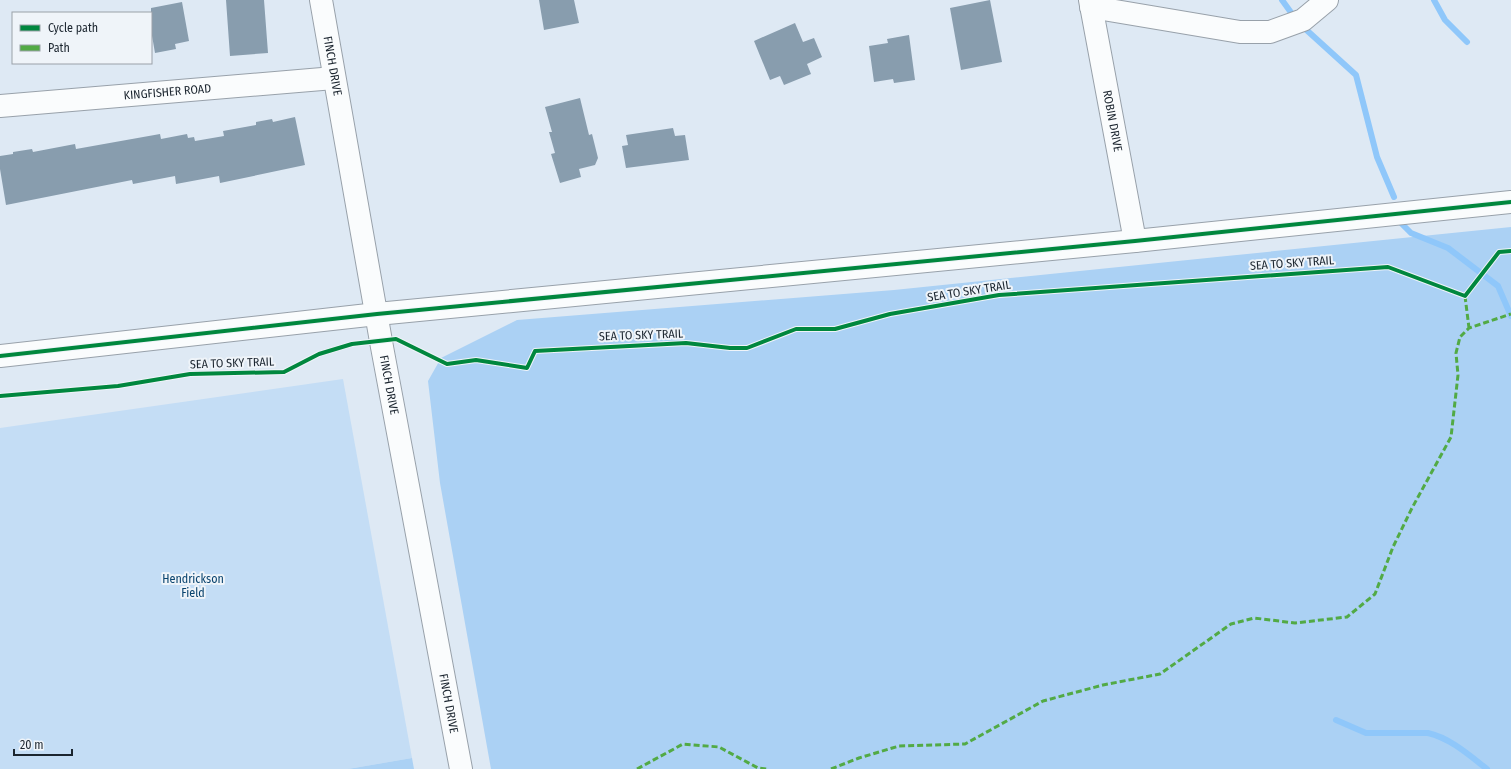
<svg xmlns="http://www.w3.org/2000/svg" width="1511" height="769" viewBox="0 0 1511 769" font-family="'Fira Sans Condensed',sans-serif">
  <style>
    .green { fill: #c4ddf5 }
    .forest { fill: #abd1f4 }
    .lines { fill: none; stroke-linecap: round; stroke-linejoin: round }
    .stream { stroke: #8fc7fa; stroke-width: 6 }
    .building { fill: #889dae }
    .minor-casing { stroke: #98a1aa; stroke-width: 24 }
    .minor { stroke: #fafcfd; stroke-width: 22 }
    .quiet { stroke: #52aa45; stroke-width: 3; stroke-dasharray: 6 3; stroke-linecap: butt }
    .cycleway-casing { stroke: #eff4f9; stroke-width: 6 }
    .cycleway { stroke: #00873e; stroke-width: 4 }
    .labels { text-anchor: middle; stroke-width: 4; stroke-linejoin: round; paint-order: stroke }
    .street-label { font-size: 12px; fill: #1b252f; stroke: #eff4f9 }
    .park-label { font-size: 12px; fill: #09436e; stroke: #eff4f9 }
  </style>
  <rect width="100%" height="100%" fill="#dee9f4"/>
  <path class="green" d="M343 379 412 758 348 769H0V428Z"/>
  <path class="forest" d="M1511 227V769H491L440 483 428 381 441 358 517 320 894 290Z
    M412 758 414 769H348Z"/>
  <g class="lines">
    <path class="stream" d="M1282 0 1295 18
      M1434 0 1445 20 1467 42
      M1301 25 1356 75 1377 157 1394 197
      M1401 223 1411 233 1448 248 1498 286 1511 316
      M1336 720 1366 733H1428C1450 738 1469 755 1487 769"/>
  </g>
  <path class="building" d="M226 0H264L268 53 230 56Z
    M539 0H574L579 23 544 30Z
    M990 0 1002 62 961 70 950 8Z
    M182 2 189 41 175 44 176 49 155 53 151 30V8Z
    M795 23 803 42 814 38 822 57 807 64 811 74 784 85 780 76 770 80 754 41Z
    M909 35 915 80 894 83 893 79 874 82 869 46 888 43 887 39Z
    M580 98 589 135 592 134 598 158 595 165 579 169 581 177 560 183 551 154 555 153 549 132H552L545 107Z
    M295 117 305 165 220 183 219 176 176 184 175 176 133 184 132 180 6 205 0 169V156L13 154V152L32 149 33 152 75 144 76 149 160 134 161 139 187 134 188 138 194 137 195 141 224 136 223 131 256 125V122L272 119 273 122Z
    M673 128 675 136 685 135 689 160 626 168 622 146 628 145 626 135Z"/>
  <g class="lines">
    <g class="minor-casing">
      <g id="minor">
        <path id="s1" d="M321 0 382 347 461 769"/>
        <path id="s2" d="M1090 0 1135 241"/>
        <path d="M1091 7 1240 32H1270L1303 20 1327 0"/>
        <path id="s3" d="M0 106 334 78"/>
        <path d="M0 356 377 314 1135 241 1511 202"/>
      </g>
    </g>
    <use href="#minor" class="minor"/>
    <path class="quiet" d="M1465 296 1469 328
      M637 769 683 744 719 747 758 768 767 769
      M831 769 859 758 899 746 965 744 1043 701 1103 685 1160 674 1231 624 1254 618 1295 623 1347 617 1375 594 1393 547 1412 508 1451 437 1458 375 1456 353 1460 337 1469 328 1511 314"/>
    <g class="cycleway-casing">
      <path id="cycleway" d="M0 356 377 314 1135 241 1511 202
        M0 396 118 386 190 374 284 372 319 354 352 344 396 339 447 364 476 360 527 368 535 351 686 343 730 348H747L796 329H835L890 314 999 295 1388 267 1465 296 1499 252 1511 251"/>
    </g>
    <use href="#cycleway" class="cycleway"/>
  </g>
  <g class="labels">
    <g class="street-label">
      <text dy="4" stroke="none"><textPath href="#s1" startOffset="67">FINCH DRIVE</textPath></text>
      <text dy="4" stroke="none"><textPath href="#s3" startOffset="168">KINGFISHER ROAD</textPath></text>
      <text dy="4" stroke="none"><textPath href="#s2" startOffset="123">ROBIN DRIVE</textPath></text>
      <text transform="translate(1292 263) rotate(-4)" y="4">SEA TO SKY TRAIL</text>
      <text transform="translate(969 291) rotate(-9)" y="4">SEA TO SKY TRAIL</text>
      <text transform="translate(641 335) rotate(-2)" y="4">SEA TO SKY TRAIL</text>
      <text transform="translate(232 363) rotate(-2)" y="4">SEA TO SKY TRAIL</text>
      <text dy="4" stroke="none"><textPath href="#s1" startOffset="391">FINCH DRIVE</textPath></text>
      <text dy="4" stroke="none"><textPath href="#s1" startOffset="715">FINCH DRIVE</textPath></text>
    </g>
    <g class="park-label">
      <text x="193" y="583">Hendrickson<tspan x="193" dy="14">Field</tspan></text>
    </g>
  </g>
  <rect x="12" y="12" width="140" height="52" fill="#eff4f9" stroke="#9aa1a8"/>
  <rect x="20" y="25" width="20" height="6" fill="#00873e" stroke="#9aa1a8"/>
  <text x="48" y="32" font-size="12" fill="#1b252f">Cycle path</text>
  <rect x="20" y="45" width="20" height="6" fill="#52aa45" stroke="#9aa1a8"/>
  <text x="48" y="52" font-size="12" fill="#1b252f">Path</text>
  <path d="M14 749v6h58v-6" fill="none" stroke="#1b252f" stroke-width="2"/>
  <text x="20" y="749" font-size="12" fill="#1b252f" stroke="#eff4f9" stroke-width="3" paint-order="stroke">20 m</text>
</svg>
